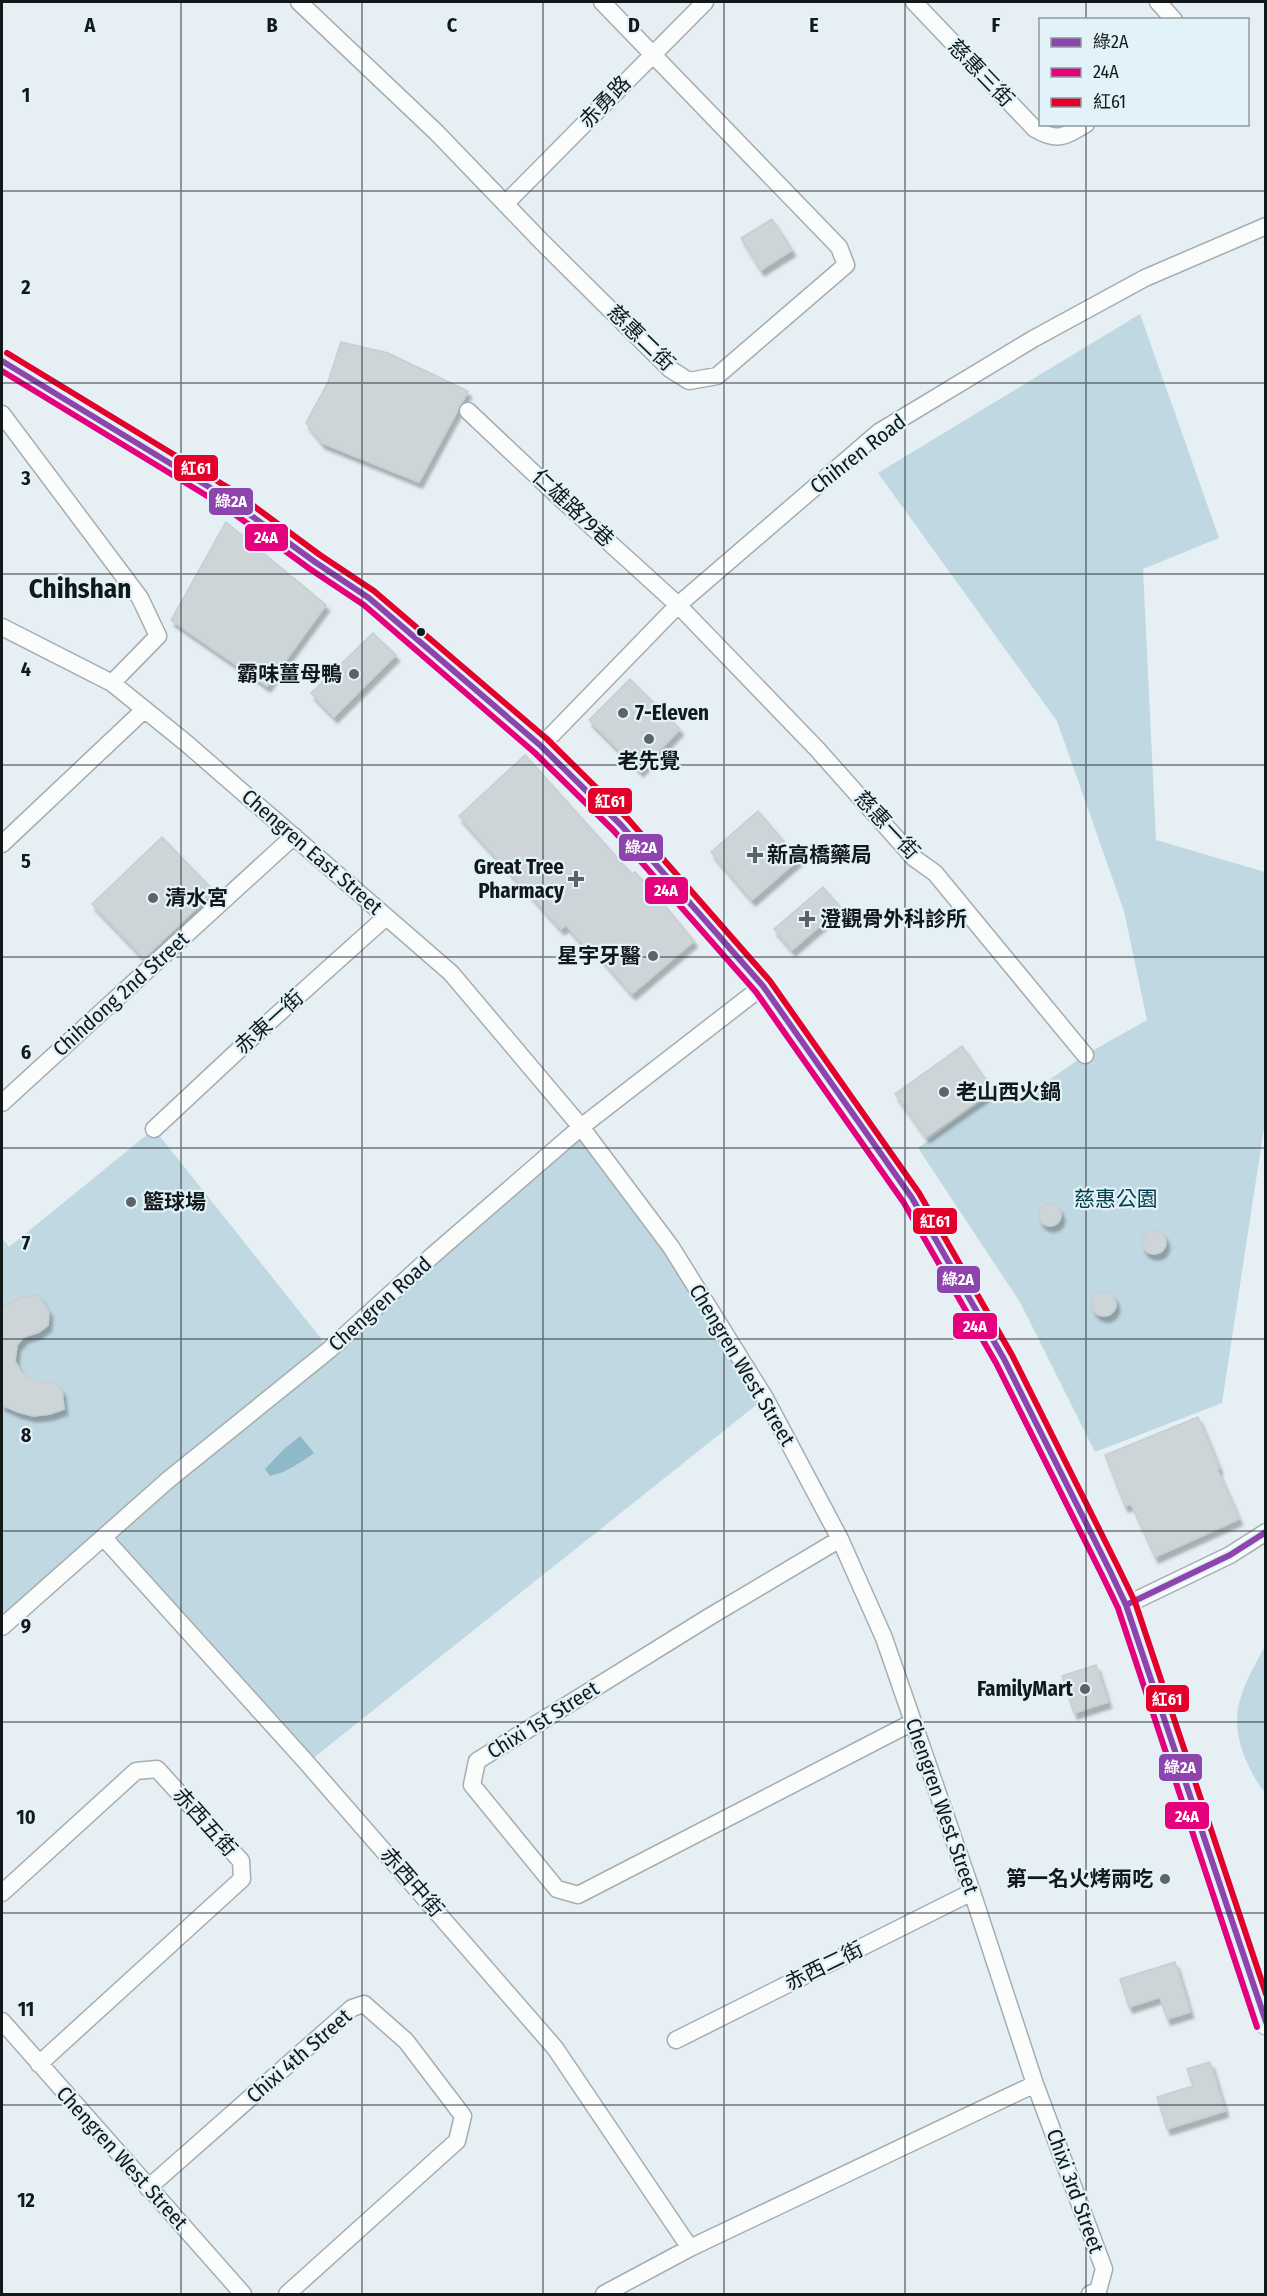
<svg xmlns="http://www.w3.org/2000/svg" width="1267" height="2296" viewBox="0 0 1267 2296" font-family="'Fira Sans Condensed','Noto Sans TC',sans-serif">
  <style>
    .green { fill: #c0d8e1 }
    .water { fill: #8db9c9 }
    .building { fill: #cdd5d8; stroke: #c7cfd1; stroke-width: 1.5; filter: url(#shadow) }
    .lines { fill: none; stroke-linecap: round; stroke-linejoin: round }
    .minor-casing { stroke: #a6adb0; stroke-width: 19 }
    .tertiary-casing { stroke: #a6adb0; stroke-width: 23 }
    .minor { stroke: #fbfdfd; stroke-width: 16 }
    .tertiary { stroke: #fbfdfd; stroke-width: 21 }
    .bus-1-casing { stroke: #e1f2f8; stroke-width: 10 }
    .bus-2-casing { stroke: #e1f2f8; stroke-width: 10 }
    .bus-3-casing { stroke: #e1f2f8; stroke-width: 10 }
    .bus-1 { stroke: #8e44ad; stroke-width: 6 }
    .bus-2 { stroke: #e5007d; stroke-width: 6 }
    .bus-3 { stroke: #e4002b; stroke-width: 6 }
    .grid { fill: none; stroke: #13181b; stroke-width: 1.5; stroke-opacity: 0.55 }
    .bus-dot { fill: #13181b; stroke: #e1f2f8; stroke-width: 2 }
    .poi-dot { fill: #5d6367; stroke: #e1f2f8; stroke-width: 2 }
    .labels { text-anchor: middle; stroke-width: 4.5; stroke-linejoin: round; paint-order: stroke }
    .street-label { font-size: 21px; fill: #13181b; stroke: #e1f2f8 }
    .poi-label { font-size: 21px; font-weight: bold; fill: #13181b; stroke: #e1f2f8; text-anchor: start }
    .park-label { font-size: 21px; fill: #063d4d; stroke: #e1f2f8 }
    .district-label { font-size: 27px; font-weight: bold; fill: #13181b; stroke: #e1f2f8 }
    .grid-label { font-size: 20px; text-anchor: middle; font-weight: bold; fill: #13181b; stroke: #e1f2f8; stroke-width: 4.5; stroke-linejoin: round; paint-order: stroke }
    .line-badge { stroke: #e1f2f8; stroke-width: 2 }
    .badge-label { font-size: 16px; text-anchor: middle; font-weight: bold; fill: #fff }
  </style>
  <defs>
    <filter id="shadow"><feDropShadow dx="3.5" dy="6" stdDeviation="1.5" flood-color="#0004"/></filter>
  </defs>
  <rect width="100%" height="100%" fill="#e6eff3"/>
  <path class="green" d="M1140 314 1219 538 1143 569 1156 840 1265 872V1121L1222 1403 1095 1452 1020 1302 918 1148 1002 1086 1016 1103 1085 1055 1147 1020 1124 911 1057 721 878 473Z
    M581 1127 765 1398 307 1763 104 1538 2 1627V1238L9 1247 154 1129 327 1346Z
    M1265 1646 1266 1792H1265C1256 1782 1252 1773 1246 1760 1226 1714 1243 1687 1265 1646Z"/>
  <path class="water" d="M300 1436 314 1453C300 1463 287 1472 270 1476L265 1469 284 1449Z"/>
  <path class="building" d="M772 219 792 250 761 270 741 238Z
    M341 342 388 353 468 391 419 482 322 443 306 423 328 382Z
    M226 522 326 605 267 686 171 620Z
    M373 633 396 655 334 717 311 693Z
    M630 679 680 729 640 771 589 720Z
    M525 755 632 874 635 872 657 896 694 941 632 994 592 948 589 951 566 925 561 929 459 816Z
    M758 811 799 859 752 900 711 852Z
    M162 837 214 891 144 958 92 904Z
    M823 887 841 908 792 950 774 929Z
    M962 1046 993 1090 926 1137 895 1094Z
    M1039 1215a11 11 0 1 1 22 0a11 11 0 1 1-22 0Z
    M1142 1242a12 12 0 1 1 24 0a12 12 0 1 1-24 0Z
    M1092 1304a12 12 0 1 1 24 0a12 12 0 1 1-24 0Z
    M39 1295 49 1312 48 1325 39 1332 24 1337 17 1345 15 1361 21 1372 35 1382 56 1383 62 1391 64 1409 50 1414 33 1416 18 1412 2 1405V1307L22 1297Z
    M1198 1417 1219 1468 1217 1469 1239 1519 1155 1557 1131 1504 1125 1506 1105 1455Z
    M1096 1665 1108 1702 1074 1713 1062 1676Z
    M1175 1962 1190 2012 1167 2019 1160 1997 1129 2007 1120 1979Z
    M1210 2062 1225 2111 1167 2129 1157 2097 1193 2086 1187 2069Z"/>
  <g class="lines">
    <g class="minor-casing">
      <path id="minor" d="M299 2 437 133 543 243 670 369 689 381 717 376 846 265 839 247 602 2
        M914 2 1035 129C1058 142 1064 137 1086 124
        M1158 2 1174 20
        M505 204 705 2
        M468 411 558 496 678 605 817 749 914 858 935 873 1085 1055
        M2 414 140 598 158 636 112 683
        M2 627 112 683 186 743 451 973 581 1127 671 1247 765 1398 840 1539 884 1638 972 1892 1035 2084 690 2248 604 2294
        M541 746 678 605 879 432 1033 339 1145 278 1266 226
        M2 844 144 710
        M2 1103 294 836
        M154 1129 259 1031 386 917
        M104 1538 307 1763 555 2048 690 2248
        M840 1539 709 1617 477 1761 472 1785 557 1889 578 1895 913 1722
        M1126 1605 1230 1555 1266 1532
        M2 1627 168 1480 329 1350 432 1256 581 1127 763 986
        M2 1893 136 1771 157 1769 241 1861 242 1879 39 2064
        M2 2021 243 2294
        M676 2040 972 1892
        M1035 2084 1104 2269 1098 2291 1090 2294
        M148 2188 352 2008 364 2004 406 2041 463 2116 457 2141 287 2294"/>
    </g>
    <g class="tertiary-casing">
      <path id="tertiary" d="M2 361 227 498 315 562 369 598 541 746 621 825 763 986 912 1198 1004 1359 1110 1571 1126 1605 1139 1643 1266 2024"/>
    </g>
    <use href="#minor" class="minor"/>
    <use href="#tertiary" class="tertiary"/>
    <g class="bus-1-casing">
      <path id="bus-1" d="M2 361 227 498 315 562 369 598 541 746 621 825 763 986 912 1198 1004 1359 1110 1571 1126 1605 1266 2022
        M1126 1605 1230 1555 1266 1532"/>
    </g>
    <g class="bus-2-casing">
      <path id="bus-2" d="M2 371 222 505 310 569 364 605 535 753 614 831 756 992 904 1203 996 1363 1102 1575 1118 1608 1257 2027"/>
    </g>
    <g class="bus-3-casing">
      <path id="bus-3" d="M7 353 232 490 320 555 374 591 547 739 628 819 770 981 919 1193 1012 1355 1118 1567 1135 1602 1266 1994"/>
    </g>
    <use href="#bus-1" class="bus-1"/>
    <use href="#bus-2" class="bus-2"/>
    <use href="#bus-3" class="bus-3"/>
  </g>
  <path class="grid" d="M181 2V2294M362 2V2294M543 2V2294M724 2V2294M905 2V2294M1086 2V20M1086 124V2294M2 191H1266M2 383H1266M2 574H1266M2 765H1266M2 957H1266M2 1148H1266M2 1339H1266M2 1531H1266M2 1722H1266M2 1913H1266M2 2105H1266"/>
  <circle class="bus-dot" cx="421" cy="632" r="5"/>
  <g class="poi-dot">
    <circle cx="354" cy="674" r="6"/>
    <circle cx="623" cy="713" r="6"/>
    <circle cx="649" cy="739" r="6"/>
    <path d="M752 846h6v6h6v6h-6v6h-6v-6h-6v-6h6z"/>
    <path d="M573 870h6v6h6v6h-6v6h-6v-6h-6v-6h6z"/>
    <circle cx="153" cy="898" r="6"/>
    <path d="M804 910h6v6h6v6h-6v6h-6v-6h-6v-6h6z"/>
    <circle cx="653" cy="956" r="6"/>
    <circle cx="944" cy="1092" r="6"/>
    <circle cx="131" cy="1202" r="6"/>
    <circle cx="1085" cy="1689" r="6"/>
    <circle cx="1165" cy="1879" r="6"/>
  </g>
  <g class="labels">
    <g class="street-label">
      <text transform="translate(981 73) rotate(46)" y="7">慈惠三街</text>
      <text transform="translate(605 102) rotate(-46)" y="7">赤勇路</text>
      <text transform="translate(641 338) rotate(44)" y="7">慈惠二街</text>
      <text transform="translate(858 454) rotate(-38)" y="7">Chihren Road</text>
      <text transform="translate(573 508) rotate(43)" y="7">仁雄路79巷</text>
      <text transform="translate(887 825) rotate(47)" y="7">慈惠一街</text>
      <text transform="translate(312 852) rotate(41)" y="7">Chengren East Street</text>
      <text transform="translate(121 994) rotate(-42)" y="7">Chihdong 2nd Street</text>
      <text transform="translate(269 1022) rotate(-42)" y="7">赤東一街</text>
      <text transform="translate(380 1304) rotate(-42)" y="7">Chengren Road</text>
      <text transform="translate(742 1365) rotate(59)" y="7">Chengren West Street</text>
      <text transform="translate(543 1720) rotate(-32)" y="7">Chixi 1st Street</text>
      <text transform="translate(942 1806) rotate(71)" y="7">Chengren West Street</text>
      <text transform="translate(205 1822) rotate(48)" y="7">赤西五街</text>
      <text transform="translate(412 1882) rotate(49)" y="7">赤西中街</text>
      <text transform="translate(824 1966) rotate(-26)" y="7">赤西二街</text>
      <text transform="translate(299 2056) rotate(-41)" y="7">Chixi 4th Street</text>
      <text transform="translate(122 2158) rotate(48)" y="7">Chengren West Street</text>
      <text transform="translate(1075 2191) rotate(70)" y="7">Chixi 3rd Street</text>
    </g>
    <g class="poi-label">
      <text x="342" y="681" text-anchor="end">霸味薑母鴨</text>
      <text x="635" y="720">7-Eleven</text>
      <text x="649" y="768" text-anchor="middle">老先覺</text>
      <text x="767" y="862">新高橋藥局</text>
      <text x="564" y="874" text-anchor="end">Great Tree<tspan x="564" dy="24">Pharmacy</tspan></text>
      <text x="165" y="905">清水宮</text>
      <text x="820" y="926">澄觀骨外科診所</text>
      <text x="641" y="963" text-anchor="end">星宇牙醫</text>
      <text x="956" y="1099">老山西火鍋</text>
      <text x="143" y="1209">籃球場</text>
      <text x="1073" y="1696" text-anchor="end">FamilyMart</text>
      <text x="1153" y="1886" text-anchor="end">第一名火烤兩吃</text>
    </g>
    <g class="park-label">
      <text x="1116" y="1206">慈惠公園</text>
    </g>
    <g class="district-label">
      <text x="80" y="598">Chihshan</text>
    </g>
  </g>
  <g class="grid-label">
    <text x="90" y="32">A</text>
    <text x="272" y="32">B</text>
    <text x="452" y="32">C</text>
    <text x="634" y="32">D</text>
    <text x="814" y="32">E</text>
    <text x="996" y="32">F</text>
    <text x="26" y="102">1</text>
    <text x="26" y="294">2</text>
    <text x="26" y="485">3</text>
    <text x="26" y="676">4</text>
    <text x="26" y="868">5</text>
    <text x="26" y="1059">6</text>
    <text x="26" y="1250">7</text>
    <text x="26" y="1442">8</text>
    <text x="26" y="1633">9</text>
    <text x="26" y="1824">10</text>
    <text x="26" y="2016">11</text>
    <text x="26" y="2207">12</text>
  </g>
  <g class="line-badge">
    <rect x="173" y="454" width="46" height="28" rx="6" fill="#e4002b"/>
    <rect x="208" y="487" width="46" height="29" rx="6" fill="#8e44ad"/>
    <rect x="244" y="523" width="45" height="29" rx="6" fill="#e5007d"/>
    <rect x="587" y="787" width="46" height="28" rx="6" fill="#e4002b"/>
    <rect x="618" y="833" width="46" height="29" rx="6" fill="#8e44ad"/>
    <rect x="644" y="876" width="45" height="29" rx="6" fill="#e5007d"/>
    <rect x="912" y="1207" width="46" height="28" rx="6" fill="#e4002b"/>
    <rect x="936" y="1265" width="45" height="29" rx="6" fill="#8e44ad"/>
    <rect x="952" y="1312" width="46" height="28" rx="6" fill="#e5007d"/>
    <rect x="1145" y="1684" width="45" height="29" rx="6" fill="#e4002b"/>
    <rect x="1158" y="1753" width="45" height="29" rx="6" fill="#8e44ad"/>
    <rect x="1164" y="1801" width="46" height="29" rx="6" fill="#e5007d"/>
  </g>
  <g class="badge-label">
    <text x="196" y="474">紅61</text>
    <text x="231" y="507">綠2A</text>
    <text x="266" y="543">24A</text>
    <text x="610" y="807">紅61</text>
    <text x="641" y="853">綠2A</text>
    <text x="666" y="896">24A</text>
    <text x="935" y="1227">紅61</text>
    <text x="958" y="1285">綠2A</text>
    <text x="975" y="1332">24A</text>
    <text x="1167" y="1705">紅61</text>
    <text x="1180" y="1773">綠2A</text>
    <text x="1187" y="1822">24A</text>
  </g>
  <rect width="1267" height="2296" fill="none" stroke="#13181b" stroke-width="6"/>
  <rect x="1039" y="18" width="210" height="108" fill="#e1f2f8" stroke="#8f9ba0" stroke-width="1.5"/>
  <rect x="1051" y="38" width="30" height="9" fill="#8e44ad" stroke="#8f9ba0" stroke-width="1.5"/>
  <text x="1093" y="48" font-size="18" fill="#13181b">綠2A</text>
  <rect x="1051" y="68" width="30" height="9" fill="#e5007d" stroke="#8f9ba0" stroke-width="1.5"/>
  <text x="1093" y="78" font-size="18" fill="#13181b">24A</text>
  <rect x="1051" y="98" width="30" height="9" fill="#e4002b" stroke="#8f9ba0" stroke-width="1.5"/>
  <text x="1093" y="108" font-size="18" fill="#13181b">紅61</text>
</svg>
